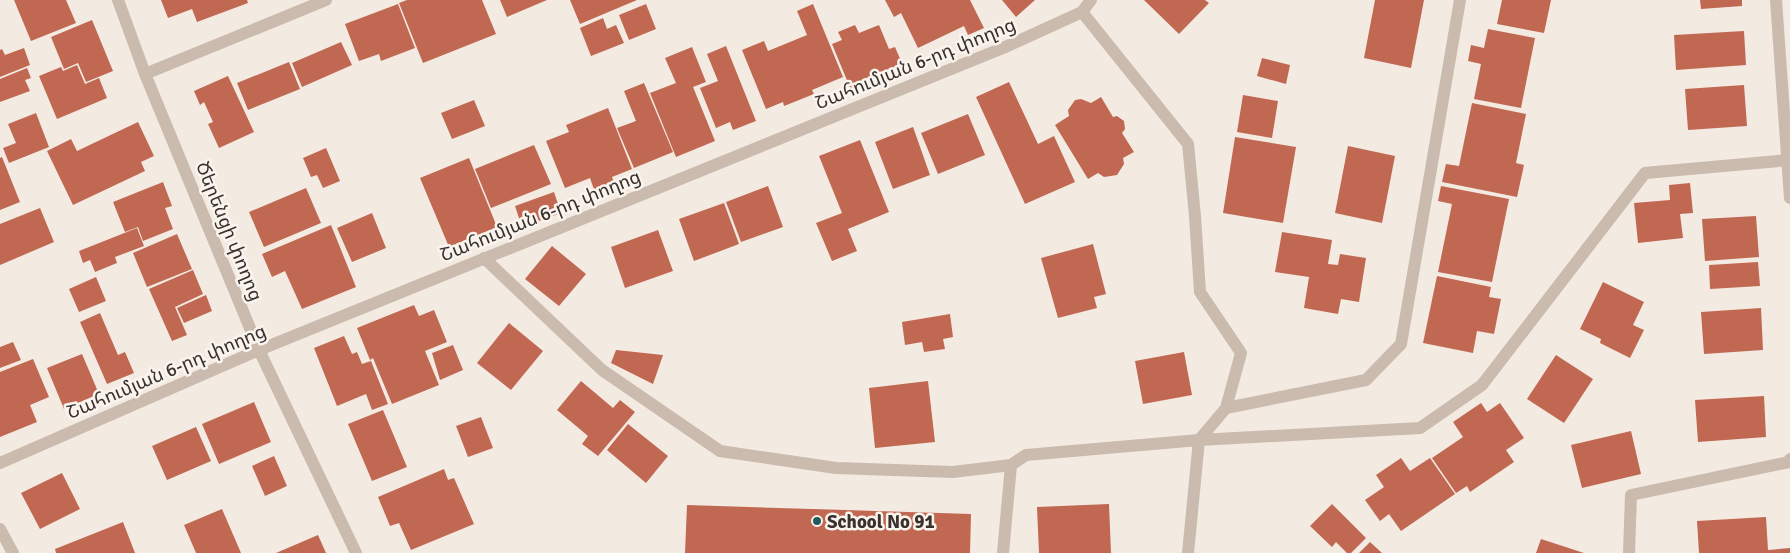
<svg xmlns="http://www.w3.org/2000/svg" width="1790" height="553" viewBox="0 0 1790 553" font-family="Signika,'Noto Sans Armenian',sans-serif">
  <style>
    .building { fill: #c16852 }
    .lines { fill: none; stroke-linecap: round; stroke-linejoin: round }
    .service { stroke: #cbbaae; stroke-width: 12 }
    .minor { stroke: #cbbaae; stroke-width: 12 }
    .poi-dot { fill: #22595b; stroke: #faf4ef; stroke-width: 2 }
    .labels { text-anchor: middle; stroke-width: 5; stroke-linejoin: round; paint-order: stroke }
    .street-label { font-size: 19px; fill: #3a302c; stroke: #faf4ef }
    .poi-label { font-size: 19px; font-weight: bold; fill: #3a302c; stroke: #faf4ef; text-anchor: start }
  </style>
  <rect width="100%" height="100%" fill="#f3eae2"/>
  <path class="building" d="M14 0H66L76 23 31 41Z
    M161 0H247L248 3 197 22 192 9 168 18Z
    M407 0H482L496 34 423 63 399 3Z
    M500 0H547L507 17Z
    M570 0H637L580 24Z
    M885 0H970L984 28 968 35 964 26 918 48 901 13 894 17Z
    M1002 0H1035L1016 17Z
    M1144 0H1205L1209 3 1179 34Z
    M1375 0H1424L1411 68 1364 58Z
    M1502 0H1551L1544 33 1497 24Z
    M1700 0H1742V6L1701 9Z
    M398 4 415 48 381 61 379 54 359 61 345 24Z
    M646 4 656 29 629 40 619 15Z
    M813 4 843 77 812 90 814 94 784 106 783 102 766 109 742 50 764 41 768 51 807 35 797 11Z
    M603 18 607 29 616 25 624 43 591 56 580 28Z
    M92 20 113 71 86 82 78 63 64 69 51 37Z
    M855 25 859 33 879 25 889 49 895 47 904 68 851 90 832 44 842 40 838 32Z
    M1488 29 1535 38 1521 108 1474 99 1481 64 1468 61 1471 45 1484 48Z
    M1744 31 1746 65 1676 70 1674 35Z
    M341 42 352 65 302 87 292 63Z
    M726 46 756 121 733 130 730 122 716 128 700 88 718 81 707 54Z
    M692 47 706 82 693 87 715 141 676 157 650 93 676 83 665 58Z
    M24 48 30 65 0 77V50L2 49 5 55Z
    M1262 58 1290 65 1286 84 1257 76Z
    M289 62 300 89 248 110 237 83Z
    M77 65 85 84 99 78 107 98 57 119 39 76 61 67 63 71Z
    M27 68 31 78 25 80 30 91 0 102V79Z
    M228 76 254 132 219 148 208 124 213 122 204 102 200 105 194 91Z
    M1009 82 1038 144 1054 136 1075 182 1025 204 976 97Z
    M644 83 673 152 634 168 617 128 636 121 624 91Z
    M1744 85 1747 126 1688 130 1685 89Z
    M1243 95 1278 101 1272 138 1237 132Z
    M1101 97 1113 117 1117 116 1124 121 1125 129 1122 133 1134 152 1123 158 1124 164 1117 175 1104 177 1098 173 1088 179 1055 125 1069 116 1068 110 1075 100 1081 99 1091 103Z
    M474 100 485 126 452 139 441 113Z
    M1472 103 1526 114 1516 163 1524 165 1517 197 1442 182 1446 164 1459 166Z
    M608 108 632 169 612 177 616 187 596 195 590 178 565 188 546 141 569 132 566 125Z
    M36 113 49 147 9 163 3 148 16 143 8 124Z
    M968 114 985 155 938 174 921 133Z
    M138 122 154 156 141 162 145 171 73 205 47 151 71 139 77 151Z
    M913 127 930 175 893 189 875 142Z
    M1235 137 1296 147 1283 223 1223 213Z
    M860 140 889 212 848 229 857 251 832 261 816 223 842 213 819 156Z
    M534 145 551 184 491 208 475 169Z
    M1348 146 1395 156 1382 223 1335 213Z
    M326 148 340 181 323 188 317 175 311 177 303 158Z
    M2 157 20 202 0 210V158Z
    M469 158 497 227 449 247 420 178Z
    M163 182 172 206 165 208 173 229 143 241 138 227 125 232 113 202Z
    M1690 183 1693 213 1680 214 1683 238 1638 243 1634 203 1670 200 1669 185Z
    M768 186 783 227 741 242 726 202Z
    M1441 186 1509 199 1492 282 1438 272 1452 204 1438 201Z
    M306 188 321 223 264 247 249 212Z
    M554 192 561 213 522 227 515 206Z
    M724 203 739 244 694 261 679 219Z
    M40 208 54 242 0 265V224Z
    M372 213 386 248 352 262 337 228Z
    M1756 216 1759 257 1705 261 1702 219Z
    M331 225 356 287 302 309 285 271 272 277 262 254Z
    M137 228 144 246 115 257 117 263 95 272 90 260 83 263 79 251Z
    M658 230 673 271 625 288 611 247Z
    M1282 232 1332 240 1328 264 1338 265 1340 254 1366 258 1359 302 1341 299 1338 314 1304 308 1309 277 1275 272Z
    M177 234 192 269 147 287 133 253Z
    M1093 244 1106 294 1094 297 1097 308 1058 318 1041 258Z
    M552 246 586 274 559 306 525 279Z
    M1758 262 1760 286 1710 289 1709 265Z
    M193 270 203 294 175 307 187 335 172 341 149 289Z
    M1437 276 1491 287 1489 297 1501 299 1494 334 1477 331 1473 353 1423 343Z
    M96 277 106 301 79 312 69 289Z
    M1603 282 1644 302 1633 325 1644 330 1630 358 1600 343 1601 339 1580 329Z
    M206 295 212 311 184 323 177 308Z
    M414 305 419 316 434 310 447 342 425 351 439 385 392 404 373 358 370 360 357 328Z
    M1761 308 1763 350 1704 354 1701 312Z
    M100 313 118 355 125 352 134 373 107 384 80 322Z
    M950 314 953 337 943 339 945 349 924 352 922 342 905 345 902 322Z
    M509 323 543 351 511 390 477 363Z
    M344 336 352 354 357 352 362 364 371 361 388 404 372 410 366 394 337 406 314 348Z
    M13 342 21 360 0 368V347Z
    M453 345 463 370 440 380 432 353Z
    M616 350 663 355 653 384 611 363Z
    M1184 352 1192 395 1143 404 1135 361Z
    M82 354 99 394 64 409 47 368Z
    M1556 355 1593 379 1564 423 1527 399Z
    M33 359 49 397 30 405 37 422 0 437V372Z
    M581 381 613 408 620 400 635 412 598 456 582 444 588 436 557 410Z
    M928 381 935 442 875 448 869 388Z
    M1764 396 1766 437 1698 442 1695 400Z
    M254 402 271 442 219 464 202 424Z
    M1481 403 1487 412 1500 403 1524 438 1506 450 1514 462 1470 492 1467 486 1456 493 1432 458 1463 437 1453 422Z
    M383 410 407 467 372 481 348 424Z
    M481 417 493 448 468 457 456 426Z
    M628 424 668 456 646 483 607 450Z
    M196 427 211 461 167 480 152 446Z
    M1631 431 1641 474 1582 488 1571 445Z
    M274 456 287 486 265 496 252 466Z
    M1401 458 1410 471 1430 458 1455 494 1401 531 1389 514 1380 521 1365 500 1384 487 1376 475Z
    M444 469 448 480 454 478 474 524 411 550 399 523 390 526 378 497Z
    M62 473 80 509 40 529 21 493Z
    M1109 504 1111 553H1039L1037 507Z
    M1332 504 1366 538 1351 553H1347L1336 542 1332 547 1310 526Z
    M687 505 971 514 970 553H685Z
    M222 509 241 553H196L184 525Z
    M1766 517 1768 550 1790 548V553H1699L1697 521Z
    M123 522 135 553H56L55 549Z
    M318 535 326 553H276Z
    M1541 539 1584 553H1536Z
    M1370 542 1382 553H1359Z"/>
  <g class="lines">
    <path class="service" d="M1629 553 1631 495 1789 462 1790 459"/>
    <path class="minor" d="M118 0 145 74 259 350 356 553
      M1776 0 1790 198
      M1082 12 1188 144 1195 216 1200 292 1241 353 1226 408 1199 440 1188 553
      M145 74 326 0
      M484 258 602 370 720 451 836 468 953 472 1011 465 1026 455 1199 440 1420 428 1482 385 1645 173 1790 160
      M1226 408 1366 380 1401 344 1460 0
      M0 463 259 350 1003 48 1082 12 1091 0
      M0 529 13 553
      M1003 553 1011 465"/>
  </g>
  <circle class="poi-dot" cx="817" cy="521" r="5"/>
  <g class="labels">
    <g class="street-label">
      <text transform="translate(915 63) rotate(-22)" y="7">Շահումյան 6-րդ փողոց</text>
      <text transform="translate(540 215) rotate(-22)" y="7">Շահումյան 6-րդ փողոց</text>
      <text transform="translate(230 231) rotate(68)" y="7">Ծերենցի փողոց</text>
      <text transform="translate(166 371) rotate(-23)" y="7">Շահումյան 6-րդ փողոց</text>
    </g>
    <g class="poi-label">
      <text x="827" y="528">School No 91</text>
    </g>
  </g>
</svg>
